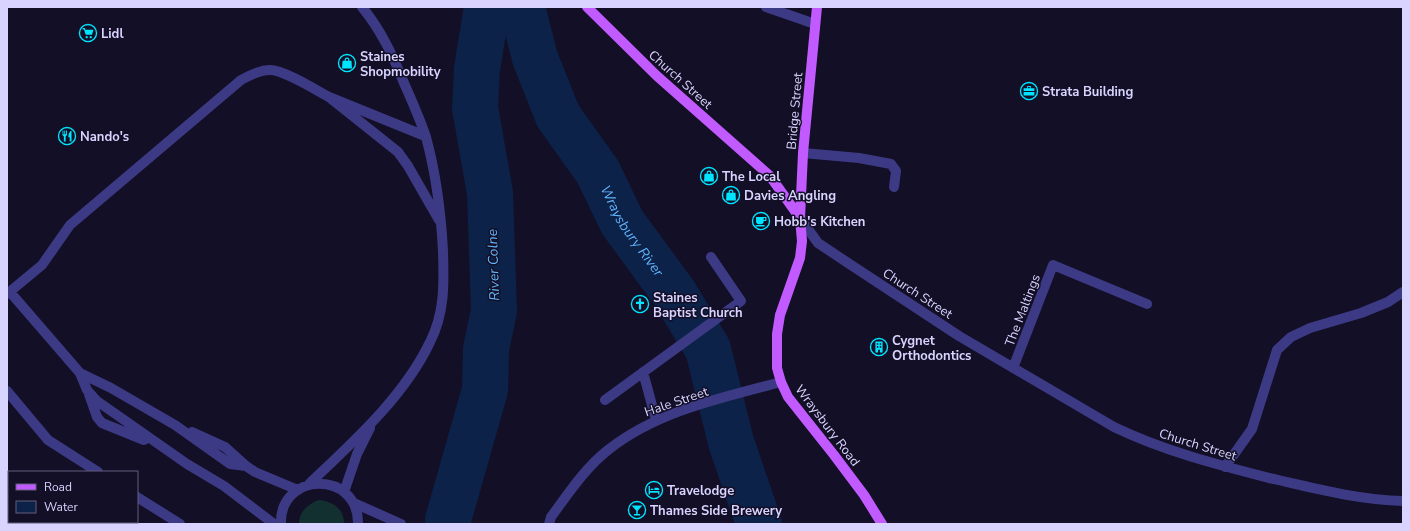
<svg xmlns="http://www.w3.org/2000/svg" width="1410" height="531" viewBox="0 0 1410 531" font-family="'Nunito Sans',sans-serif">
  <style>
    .green { fill: #12302f }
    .water { fill: #0c2248 }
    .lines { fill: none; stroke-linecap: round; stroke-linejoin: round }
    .river { stroke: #0c2248; stroke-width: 46 }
    .minor { stroke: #3d3a85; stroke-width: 10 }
    .major { stroke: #c25bff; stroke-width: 10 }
    .labels { text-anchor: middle; stroke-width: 3; stroke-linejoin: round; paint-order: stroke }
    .poi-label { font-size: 13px; font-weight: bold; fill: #d9d4ff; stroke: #130f26; text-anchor: start }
    .street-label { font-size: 13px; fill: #d9d4ff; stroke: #130f26 }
    .water-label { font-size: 14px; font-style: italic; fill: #62b6ff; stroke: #130f26 }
  </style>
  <rect width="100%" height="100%" fill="#130f26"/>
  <path class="green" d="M318 500C332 501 344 508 344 524H299C299 512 307 505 318 500Z"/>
  <path class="water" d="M476 7H531L555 90 566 113 580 130 567 149 536 91 510 15 504 11 501 15 491 105 490 129 496 154 498 181 473 192 460 92 476 18Z"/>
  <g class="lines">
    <g class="river">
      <path id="s1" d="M522 7 535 58 558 116 598 172 622 222 674 293 708 349 731 442 759 524"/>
      <path d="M448 520 485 390 486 349 494 311 490 193 475 108 477 69 487 7"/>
    </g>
    <path class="minor" d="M766 7 815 24
      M425 136 329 97 398 152 408 166 439 220
      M803 153 859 158 891 164 896 171 894 187
      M800 218 818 243 845 261 959 336 1114 427C1164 451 1215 464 1269 478 1313 488 1358 500 1403 501
      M10 292 80 373 87 390 97 401 187 464 224 486 274 524
      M7 294 42 265 70 225 241 80C250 75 260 70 270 70 284 70 316 90 329 97
      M1013 368 1053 265 1147 304
      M643 372 656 420
      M80 373 111 388 175 425 230 464 246 466
      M7 391 48 440 98 472
      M89 394 97 417 102 423 144 440
      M605 400 741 301 711 257
      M192 432 225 447 246 466 255 472 298 490
      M1225 467 1252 429 1277 350 1291 337 1310 328 1361 313 1388 302 1403 292
      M309 484C352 443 404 397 430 342 445 313 444 283 443 251 441 212 436 174 426 137 420 119 412 101 404 83 393 56 381 30 362 7
      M344 492 357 454 370 428
      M137 497 180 524
      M354 503 401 524
      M281 524C279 471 359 470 358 524
      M549 524 551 517C568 494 585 468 608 450 657 411 721 398 781 382"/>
    <path class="major" d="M587 7 657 76 770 176 800 218
      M817 7 803 153 800 218 802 241 800 258 780 315 777 334V368L781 382 788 397 834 455 864 495 882 524"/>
  </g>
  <defs>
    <g id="supermarket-ring" transform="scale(0.9)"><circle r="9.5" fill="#130f26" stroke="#00e5ff" stroke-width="1.5"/><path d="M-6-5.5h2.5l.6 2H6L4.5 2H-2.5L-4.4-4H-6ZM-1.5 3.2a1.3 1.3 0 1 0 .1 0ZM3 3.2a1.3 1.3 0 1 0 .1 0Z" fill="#00e5ff"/></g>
    <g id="shop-ring" transform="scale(0.9)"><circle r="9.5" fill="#130f26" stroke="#00e5ff" stroke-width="1.5"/><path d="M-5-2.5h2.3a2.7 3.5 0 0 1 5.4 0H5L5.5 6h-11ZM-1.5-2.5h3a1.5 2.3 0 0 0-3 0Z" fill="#00e5ff"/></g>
    <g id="office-ring" transform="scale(0.9)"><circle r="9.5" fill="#130f26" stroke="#00e5ff" stroke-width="1.5"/><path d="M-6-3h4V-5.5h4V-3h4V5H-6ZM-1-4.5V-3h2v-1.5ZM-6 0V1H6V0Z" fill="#00e5ff"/></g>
    <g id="restaurant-ring" transform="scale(0.9)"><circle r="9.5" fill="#130f26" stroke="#00e5ff" stroke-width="1.5"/><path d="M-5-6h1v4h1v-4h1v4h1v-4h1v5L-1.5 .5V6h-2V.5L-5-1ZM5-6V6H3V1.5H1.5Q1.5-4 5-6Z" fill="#00e5ff"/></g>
    <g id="cafe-ring" transform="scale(0.9)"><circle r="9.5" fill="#130f26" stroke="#00e5ff" stroke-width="1.5"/><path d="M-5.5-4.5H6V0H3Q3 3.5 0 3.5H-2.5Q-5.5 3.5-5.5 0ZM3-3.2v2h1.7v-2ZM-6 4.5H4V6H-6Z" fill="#00e5ff"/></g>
    <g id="church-ring" transform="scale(0.9)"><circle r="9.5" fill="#130f26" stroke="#00e5ff" stroke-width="1.5"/><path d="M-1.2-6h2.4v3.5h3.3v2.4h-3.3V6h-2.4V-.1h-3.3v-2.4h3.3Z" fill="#00e5ff"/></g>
    <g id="building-ring" transform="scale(0.9)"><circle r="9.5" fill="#130f26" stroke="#00e5ff" stroke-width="1.5"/><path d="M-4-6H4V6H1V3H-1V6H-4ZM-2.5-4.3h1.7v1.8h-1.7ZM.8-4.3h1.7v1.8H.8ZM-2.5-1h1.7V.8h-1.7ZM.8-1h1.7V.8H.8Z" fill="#00e5ff"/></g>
    <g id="hotel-ring" transform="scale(0.9)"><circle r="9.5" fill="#130f26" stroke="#00e5ff" stroke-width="1.5"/><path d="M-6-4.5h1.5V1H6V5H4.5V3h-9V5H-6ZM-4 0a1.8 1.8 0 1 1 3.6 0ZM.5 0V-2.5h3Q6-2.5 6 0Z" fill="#00e5ff"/></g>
    <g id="bar-ring" transform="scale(0.9)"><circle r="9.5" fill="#130f26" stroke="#00e5ff" stroke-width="1.5"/><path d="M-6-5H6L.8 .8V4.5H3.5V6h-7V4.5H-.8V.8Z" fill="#00e5ff"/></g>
  </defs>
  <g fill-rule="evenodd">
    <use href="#supermarket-ring" x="88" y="33"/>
    <use href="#shop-ring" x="347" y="63"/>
    <use href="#office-ring" x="1029" y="91"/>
    <use href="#restaurant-ring" x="67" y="136"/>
    <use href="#shop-ring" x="709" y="176"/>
    <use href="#shop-ring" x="731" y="195"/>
    <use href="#cafe-ring" x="761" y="221"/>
    <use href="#church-ring" x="640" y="304"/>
    <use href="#building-ring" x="879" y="347"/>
    <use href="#hotel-ring" x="654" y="490"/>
    <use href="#bar-ring" x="637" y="510"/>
  </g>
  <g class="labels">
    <g class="poi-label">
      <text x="101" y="38">Lidl</text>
      <text x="360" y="61">Staines<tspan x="360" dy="15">Shopmobility</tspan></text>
      <text x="1042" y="96">Strata Building</text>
      <text x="80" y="141">Nando's</text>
      <text x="722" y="181">The Local</text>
      <text x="744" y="200">Davies Angling</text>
      <text x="774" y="226">Hobb's Kitchen</text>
      <text x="653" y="302">Staines<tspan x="653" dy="15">Baptist Church</tspan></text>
      <text x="892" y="345">Cygnet<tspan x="892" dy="15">Orthodontics</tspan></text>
      <text x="667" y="495">Travelodge</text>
      <text x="650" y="515">Thames Side Brewery</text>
    </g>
    <g class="street-label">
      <text transform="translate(681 79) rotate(42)" y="5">Church Street</text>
      <text transform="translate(794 111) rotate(-85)" y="5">Bridge Street</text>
      <text transform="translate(918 293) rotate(33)" y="5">Church Street</text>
      <text transform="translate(1022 310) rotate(-69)" y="5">The Maltings</text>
      <text transform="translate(676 401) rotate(-19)" y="5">Hale Street</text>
      <text transform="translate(828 425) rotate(53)" y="5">Wraysbury Road</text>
      <text transform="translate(1198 444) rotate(17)" y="5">Church Street</text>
    </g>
    <g class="water-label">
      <text dy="5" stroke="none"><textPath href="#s1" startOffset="252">Wraysbury River</textPath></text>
      <text transform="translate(493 265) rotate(-92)" y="5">River Colne</text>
    </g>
  </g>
  <rect width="1410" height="531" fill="none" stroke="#d9d4ff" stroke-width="16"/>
  <rect x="8" y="471" width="130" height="52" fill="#130f26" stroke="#625e7d"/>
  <rect x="16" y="484" width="20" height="6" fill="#c25bff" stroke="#625e7d"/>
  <text x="44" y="491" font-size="12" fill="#d9d4ff">Road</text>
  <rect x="16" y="501" width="20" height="12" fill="#0c2248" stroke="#625e7d"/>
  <text x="44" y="511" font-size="12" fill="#d9d4ff">Water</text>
</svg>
